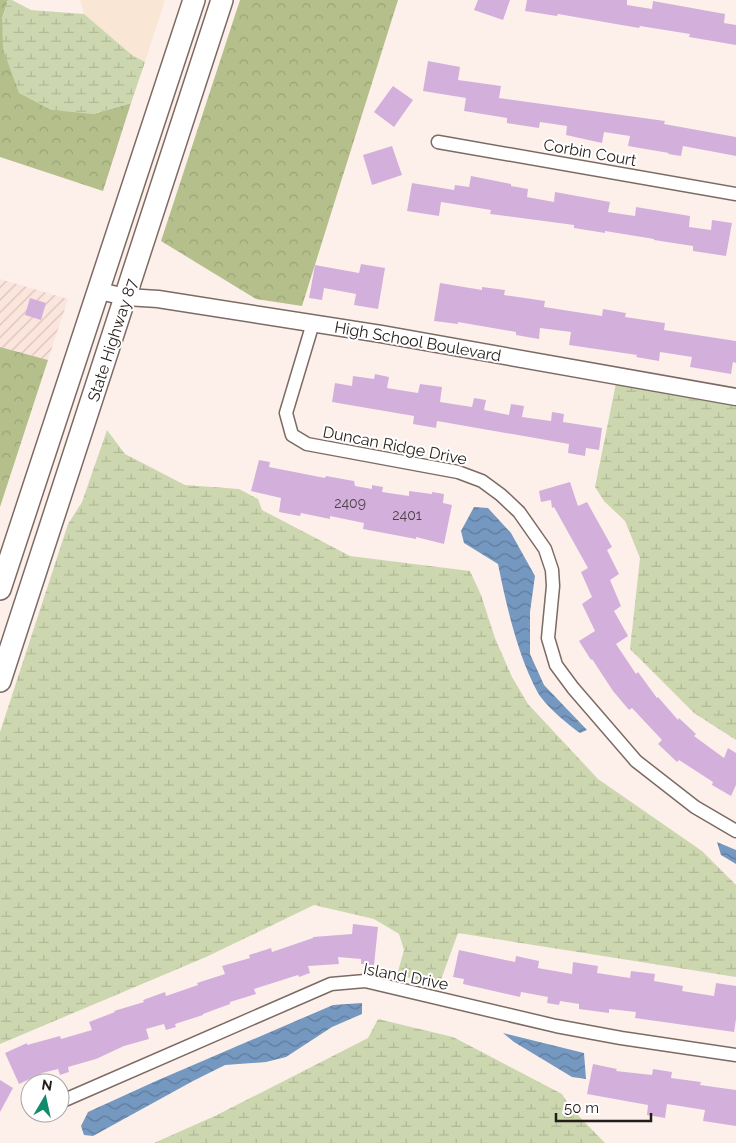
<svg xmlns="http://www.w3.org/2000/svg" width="736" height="1143" viewBox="0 0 736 1143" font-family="Raleway,sans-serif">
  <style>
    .commercial { fill: #f9e6d5 }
    .industrial { fill: url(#industrial-furrows) }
    .forest { fill: url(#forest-crowns) }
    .wetland { fill: url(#wetland-marsh) }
    .water { fill: url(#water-waves) }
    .building { fill: #d3b0dc }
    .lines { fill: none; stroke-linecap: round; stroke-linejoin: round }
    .minor-casing { stroke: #7c6b64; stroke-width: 15 }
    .tertiary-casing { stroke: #7c6b64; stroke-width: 19 }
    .trunk-casing { stroke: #7c6b64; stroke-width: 24 }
    .minor { stroke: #fff; stroke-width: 12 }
    .tertiary { stroke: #fff; stroke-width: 16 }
    .trunk { stroke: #fff; stroke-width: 21 }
    .labels { text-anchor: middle; stroke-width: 4; stroke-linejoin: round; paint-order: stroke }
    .number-label { font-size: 14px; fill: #4f414a }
    .street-label { font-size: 16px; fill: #231c19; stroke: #fff }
  </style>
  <defs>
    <pattern id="industrial-furrows" width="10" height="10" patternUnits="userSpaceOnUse" patternTransform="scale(1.25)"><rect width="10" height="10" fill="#fce5dc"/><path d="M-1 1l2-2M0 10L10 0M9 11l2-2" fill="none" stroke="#d8c4bc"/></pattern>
    <pattern id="forest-crowns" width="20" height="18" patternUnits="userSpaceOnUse" patternTransform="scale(1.25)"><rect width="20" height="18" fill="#b4bf8b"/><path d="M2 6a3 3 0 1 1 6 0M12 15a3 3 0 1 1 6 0" fill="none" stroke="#9aa477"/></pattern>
    <pattern id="wetland-marsh" width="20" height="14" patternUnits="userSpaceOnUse" patternTransform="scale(1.25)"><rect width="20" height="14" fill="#cdd7af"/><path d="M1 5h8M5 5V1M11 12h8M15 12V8" fill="none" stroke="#b0b896"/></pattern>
    <pattern id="water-waves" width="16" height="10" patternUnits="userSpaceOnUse" patternTransform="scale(1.25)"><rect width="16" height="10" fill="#7598c0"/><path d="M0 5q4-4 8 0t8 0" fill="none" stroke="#607b9b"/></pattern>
  </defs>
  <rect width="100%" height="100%" fill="#fdf0eb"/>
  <path class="commercial" d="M80 0H165L145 62 132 55 84 14Z"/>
  <path class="industrial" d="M0 279 68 299 48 360 0 347Z"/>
  <path class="forest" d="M0 0H8L2 19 93 114 131 103 103 191 0 157Z
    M240 0H398L302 306 256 299 161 241Z
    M0 347 48 360 0 507Z"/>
  <path class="wetland" d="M8 0H12L31 10 84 14 132 55 145 62 131 103 93 114 51 110 19 93 3 49 2 19Z
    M616 383 736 404V740L694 713 630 649 640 558 625 521 604 501 595 487Z
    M107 430 125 454 185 485 239 489 258 499 262 510 350 556 470 571 481 595 495 638 512 677 528 704 598 779 702 851 736 885V977L458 933 439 985 397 975 404 950 399 934 374 919 314 905 206 957 0 1044V732L68 524 82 502Z
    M378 1019 453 1037 562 1094 571 1108 605 1143H154L217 1115 368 1038Z"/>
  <path class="water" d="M474 507 488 508 511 533 535 576 530 612V654L544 685 587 730 580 733C567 724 546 706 538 693 518 657 506 604 498 564L464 543 461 531Z
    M717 842 736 850V864L721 855Z
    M362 1003V1014L332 1027 286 1057 266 1062 225 1065 193 1081 93 1136 84 1135 81 1126 88 1112 156 1081 333 1005Z
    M503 1033 584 1053 586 1079 572 1077 514 1042Z"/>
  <path class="building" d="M478 0H510L503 20 474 10Z
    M527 0H627V5L652 9 653 1 725 14 724 23 736 25V45L689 37 690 34 640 26 639 28 558 14 557 16 525 11Z
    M428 61 460 67 458 80 501 86 499 98 665 121 664 124 736 137V156L683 146 681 156 668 154 669 153 628 146 630 136 604 132 602 143 566 135 567 126 540 122 539 128 507 123V118L464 111 466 98 423 91Z
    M393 86 413 100 394 127 374 112Z
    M392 146 402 175 372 185 363 155Z
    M471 176 511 184V186L528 189 527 197 554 202 555 192 610 202 608 212 635 216 636 207 690 216 689 227 711 230 712 220 732 223 726 256 693 251V246L654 240V239L605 231V233L574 228V225L490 214 491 210 441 202 439 216 407 211 412 183 454 190 455 185 469 187Z
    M361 264 385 268 378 309 354 305 356 294 324 288 322 300 309 298 315 265 359 273Z
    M440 283 482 290V287L505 290 504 295 545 301 544 307 602 316 603 309 626 313 625 317 665 323 664 330 736 341V363L733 362 731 374 690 367 692 357 660 352 659 361 636 357 637 355 569 345 571 332 540 328 539 339 516 335V332L458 322V324L434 321Z
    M30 298 46 303 41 320 25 315Z
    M375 374 389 377 387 388 418 393 420 384 442 387 440 402 472 407 474 398 486 400 484 410 509 415 511 404 524 406 522 417 551 421 552 412 564 414 563 422 602 428 599 450 586 448 585 456 568 453 569 444 437 421 436 428 413 424 414 416 332 402 335 383 352 386 353 376 374 379Z
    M259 460 270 462 269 467 325 478 326 476 354 481 355 486 372 489V485L383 487 382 492 409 496V491L432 494V492L444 494 443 503 452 505 444 544 416 537V539L363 529 364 523 330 516V519L301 513 300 516 279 512 281 498 251 491Z
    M570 482 578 506 587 502 612 547 607 550 619 574 610 580 621 606 614 611 628 636 616 644 636 674 638 672 657 698 658 697 678 720 679 718 696 734 694 736 724 758 728 748 736 753V785L731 796 712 785 713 782 679 760 677 762 658 744 662 740 632 708 629 710 613 691 592 659 591 660 579 641 595 631 582 604 592 597 581 572 588 568 554 507 552 508 551 500 541 502 539 491Z
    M353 924 378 927 374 965 361 964V959L338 957 339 964 308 966 310 973 299 977 298 975 254 989 256 994 230 1002V1004L203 1014V1015L175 1024 176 1027 166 1030 164 1024 146 1029 149 1039 124 1046 96 1059 68 1067 69 1072 60 1075 58 1069 42 1073 19 1084 5 1053 27 1043V1045L60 1036 61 1039 92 1030 89 1022 115 1012 114 1011 144 1002 143 1000 165 992 166 996 198 985 197 983 225 974 222 966 250 958 249 955 271 948 272 952 313 938V937L352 934Z
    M459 950 515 962 516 956 539 961 538 968 572 974 573 962 598 966 597 973 630 978 631 971 655 974 654 981 683 986 682 991 714 996 716 983 736 986V1019L734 1032 635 1018 636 1012 609 1009V1013L579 1009V1004L560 1001 559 1005 547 1003 548 997 521 992 520 997 463 984 464 979 453 977Z
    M593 1064 617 1069 616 1071 652 1075 653 1069 672 1072 671 1078 701 1082 700 1085 736 1090V1126L703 1121 705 1110 667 1104 665 1118 647 1115 648 1105 587 1094Z
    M0 1080 13 1088 0 1112Z"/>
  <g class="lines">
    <g class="minor-casing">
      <path id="minor" d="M438 142 736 194
        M313 323 286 413 292 435 307 444 458 472 482 481 501 495 519 512 545 549 552 570 553 586 548 638 556 665 573 688 636 761 695 807 736 831
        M60 1102 331 984 365 981 556 1026 621 1038 736 1055
        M45 1114 46 1113"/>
    </g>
    <g class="tertiary-casing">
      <path id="tertiary" d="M99 291 126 297 158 299 381 334 736 397"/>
    </g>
    <g class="trunk-casing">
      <path id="trunk" d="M0 589 194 0
        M0 681 222 0"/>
    </g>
    <use href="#minor" class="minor"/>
    <use href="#tertiary" class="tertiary"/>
    <use href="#trunk" class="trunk"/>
  </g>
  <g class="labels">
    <g class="number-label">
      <text x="350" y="508">2409</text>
      <text x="407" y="520">2401</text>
    </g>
    <g class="street-label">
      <text transform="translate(590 152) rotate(10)" y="6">Corbin Court</text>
      <text transform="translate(112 340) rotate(-72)" y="6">State Highway 87</text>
      <text transform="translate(418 341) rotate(10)" y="6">High School Boulevard</text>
      <text transform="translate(395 445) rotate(11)" y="6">Duncan Ridge Drive</text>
      <text transform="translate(406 976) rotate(11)" y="6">Island Drive</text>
    </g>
  </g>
  <g transform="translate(45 1098) rotate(9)"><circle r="24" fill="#ffffff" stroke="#a7a4a3"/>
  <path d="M0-4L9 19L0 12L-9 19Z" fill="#138a6c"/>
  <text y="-8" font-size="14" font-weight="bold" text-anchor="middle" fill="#231c19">N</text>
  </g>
  <path d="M556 1113v8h95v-8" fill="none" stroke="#231c19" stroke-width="2.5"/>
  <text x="564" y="1113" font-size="15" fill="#231c19" stroke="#ffffff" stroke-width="4" paint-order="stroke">50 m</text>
</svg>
